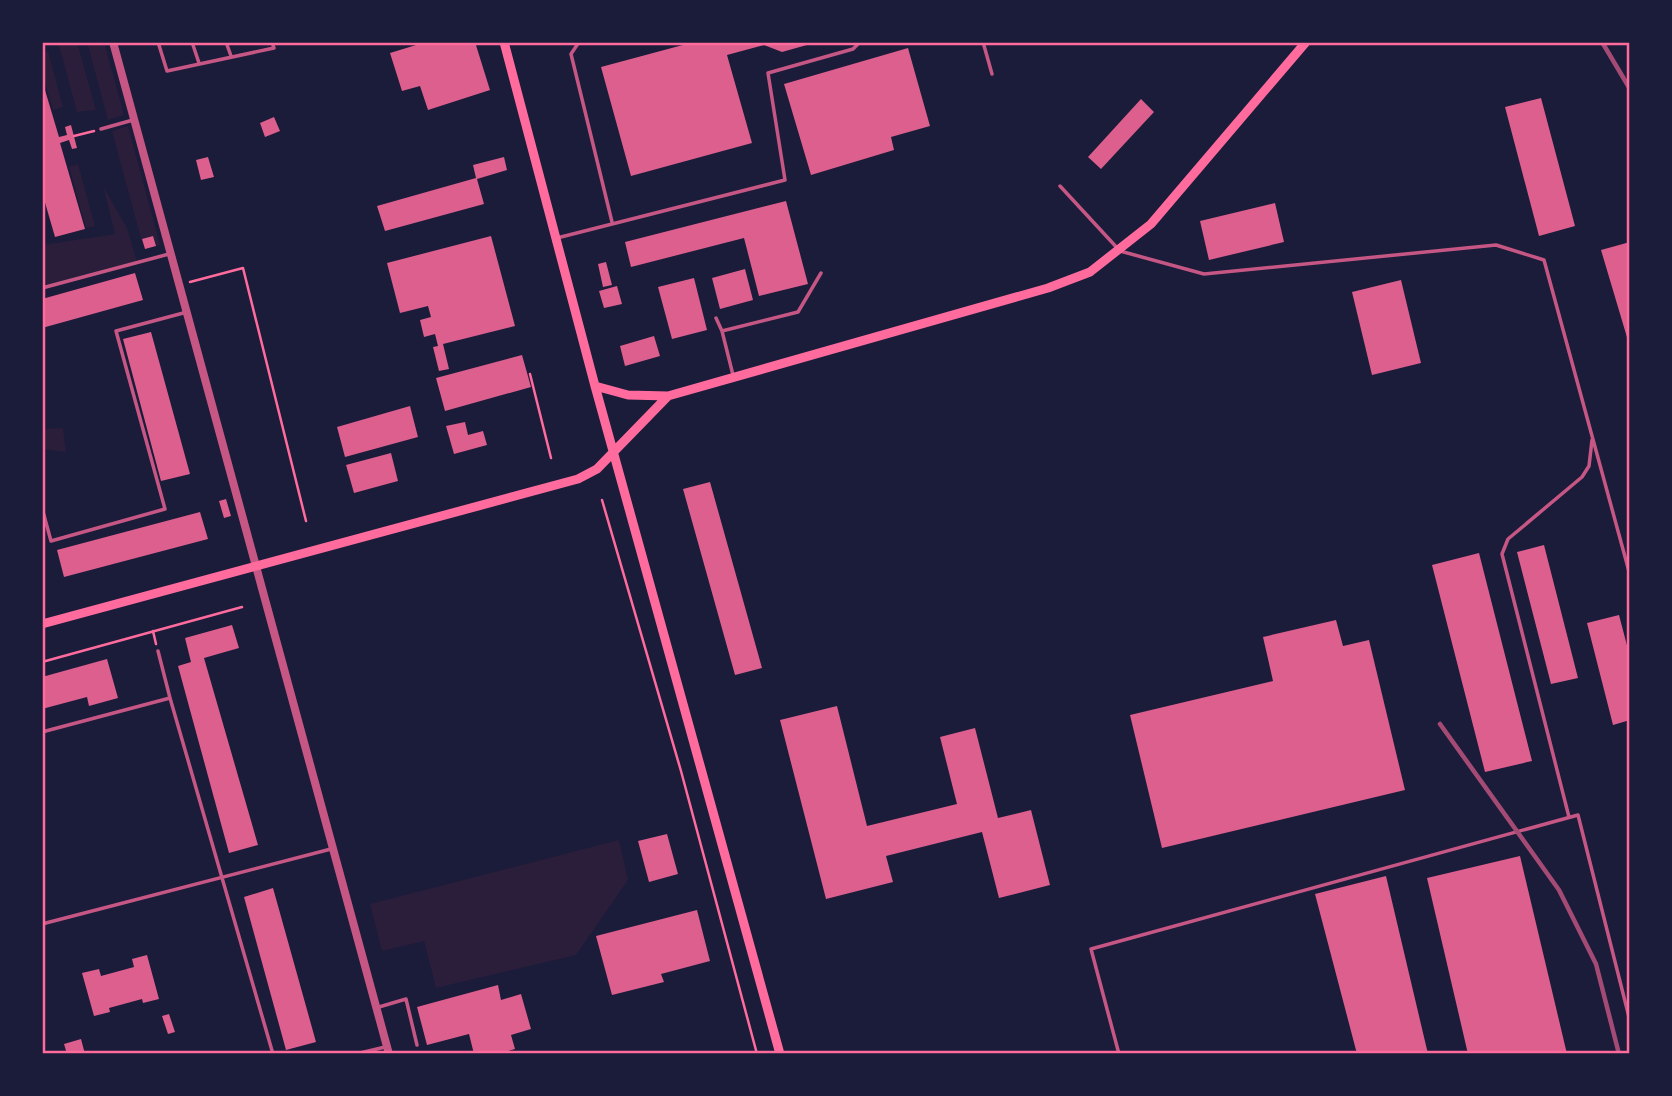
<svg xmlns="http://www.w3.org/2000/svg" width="1672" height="1096" viewBox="0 0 1672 1096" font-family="Rubik,sans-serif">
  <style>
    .green { fill: #2a1e3b }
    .building { fill: #dd5f8e }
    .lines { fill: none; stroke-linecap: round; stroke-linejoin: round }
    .path { stroke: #ff6b9d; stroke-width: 2.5 }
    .service { stroke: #c65784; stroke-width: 3.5 }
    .tertiary { stroke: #c65784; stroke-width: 8 }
    .secondary { stroke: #ff6b9d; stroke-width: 9 }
    .rail { stroke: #a44b75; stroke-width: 4.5 }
    .neatline { fill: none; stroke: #ff6b9d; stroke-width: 2.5 }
  </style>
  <rect width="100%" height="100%" fill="#1b1b3a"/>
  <path class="green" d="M58 42H77L96 110 77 112Z
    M87 42H104L124 115 108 120Z
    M48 51 63 107 53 110 42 73V53Z
    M128 126 160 245 156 246 153 236 142 239 144 250 112 131Z
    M78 164 95 226 86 228 69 167Z
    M103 186 127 228 137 262 42 291V245L115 234Z
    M63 428 66 452 42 449V429Z
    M619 840 628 880 576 955 436 988 424 941 382 951 370 904Z"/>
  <path class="building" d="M426 42H475L490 90 428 110 420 86 402 91 390 53Z
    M694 42 814 43 782 52 764 45 727 55 752 143 631 176 601 67Z
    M908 48 930 126 891 137 894 150 811 175 784 84Z
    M42 80 59 137 67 135 65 127 71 125 77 148 72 149 69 140 60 143 85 229 55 237 42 192Z
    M1541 98 1575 226 1539 236 1505 107Z
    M1141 99 1154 112 1101 169 1088 157Z
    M274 117 280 131 265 137 260 123Z
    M208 157 214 177 201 180 196 160Z
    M504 157 507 170 477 179 484 204 385 231 377 206 476 178 473 165Z
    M786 201 808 284 759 296 744 238 631 267 625 242Z
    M1275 203 1284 242 1209 260 1200 221Z
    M153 236 156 246 145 249 142 239Z
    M491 236 515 326 443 344 449 369 439 371 433 347 438 346 435 334 424 337 420 320 431 317 428 306 400 313 387 263Z
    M1630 242V344H1629L1601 250Z
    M606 262 612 285 603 287 598 264Z
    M745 269 753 300 720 309 712 278Z
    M135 273 143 300 42 328V299Z
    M694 278 707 330 672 339 658 287Z
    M1401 280 1421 363 1372 375 1352 292Z
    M617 286 622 304 604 308 599 291Z
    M151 332 190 474 161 481 123 339Z
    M654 336 660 356 625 366 620 346Z
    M522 355 531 387 445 411 436 378Z
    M410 406 418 437 345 457 337 427Z
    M465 422 468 435 483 431 487 445 454 454 446 426Z
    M391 453 398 481 354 493 346 465Z
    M710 482 762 668 735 675 683 489Z
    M226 499 231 516 224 518 219 501Z
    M200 512 208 539 64 577 57 550Z
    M1544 545 1578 678 1551 684 1517 552Z
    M1479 553 1532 761 1485 772 1432 565Z
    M1619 615 1630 657V720L1613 725 1587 623Z
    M1336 620 1343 646 1369 640 1405 790 1162 848 1130 715 1273 681 1263 637Z
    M232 625 239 648 204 658 258 845 229 853 178 666 191 662 185 638Z
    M107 659 118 698 89 706 87 697 42 709V677Z
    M837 706 867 826 957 804 940 737 975 728 998 818 1031 810 1050 885 999 898 982 832 886 856 893 882 826 899 780 720Z
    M667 834 678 874 649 882 638 841Z
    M1520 856 1567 1054H1468L1427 878Z
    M1386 876 1428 1054H1357L1315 894Z
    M273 888 316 1042 286 1050 244 897Z
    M697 910 710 961 661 974 664 982 612 995 596 936Z
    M147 955 159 999 143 1003 142 999 109 1008 110 1012 94 1016 82 973 99 969 101 976 134 967 132 959Z
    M498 985 501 1000 521 994 531 1029 511 1035 515 1049 498 1054H474L469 1034 427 1045 417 1007Z
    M169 1014 175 1032 168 1034 162 1016Z
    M81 1039 85 1054H67L64 1044Z"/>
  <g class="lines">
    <path class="path" d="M74 136 94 131
      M190 282 243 268 306 521
      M530 374 551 458
      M602 500 681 771 757 1054
      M153 631 156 644
      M42 662 242 607"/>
    <path class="service" d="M158 42 167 71 274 48 272 42
      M192 42 199 63
      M226 42 231 56
      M579 42 571 54 612 222
      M983 42 992 74
      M101 129 133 120
      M1060 186 1120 251 1204 274 1496 245 1544 260 1630 575
      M557 238 785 180 768 73 853 49 860 42
      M42 288 169 254
      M716 318 722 331
      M733 375 722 331 798 312 821 273
      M42 508 51 541 165 509 116 331 187 312
      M158 651 170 698
      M42 732 170 698 273 1054
      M1569 817 1502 554 1508 539 1582 477 1589 466 1592 440
      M42 924 331 849
      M379 1007 406 999 417 1045
      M356 1054 385 1047
      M1119 1054 1091 949 1578 815 1630 1021"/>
    <path class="tertiary" d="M113 42 389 1054"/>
    <path class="secondary" d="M504 42 595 386 780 1054
      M595 386 628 395 668 396
      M42 624 578 479 597 469 668 396 1048 288 1090 272 1151 224 1306 42"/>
    <path class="rail" d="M1602 42 1630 89
      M1440 724 1559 890 1596 964 1619 1054"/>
  </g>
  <rect width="1672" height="1096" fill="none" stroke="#1b1b3a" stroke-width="88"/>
  <rect x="44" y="44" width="1584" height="1008" class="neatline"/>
</svg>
